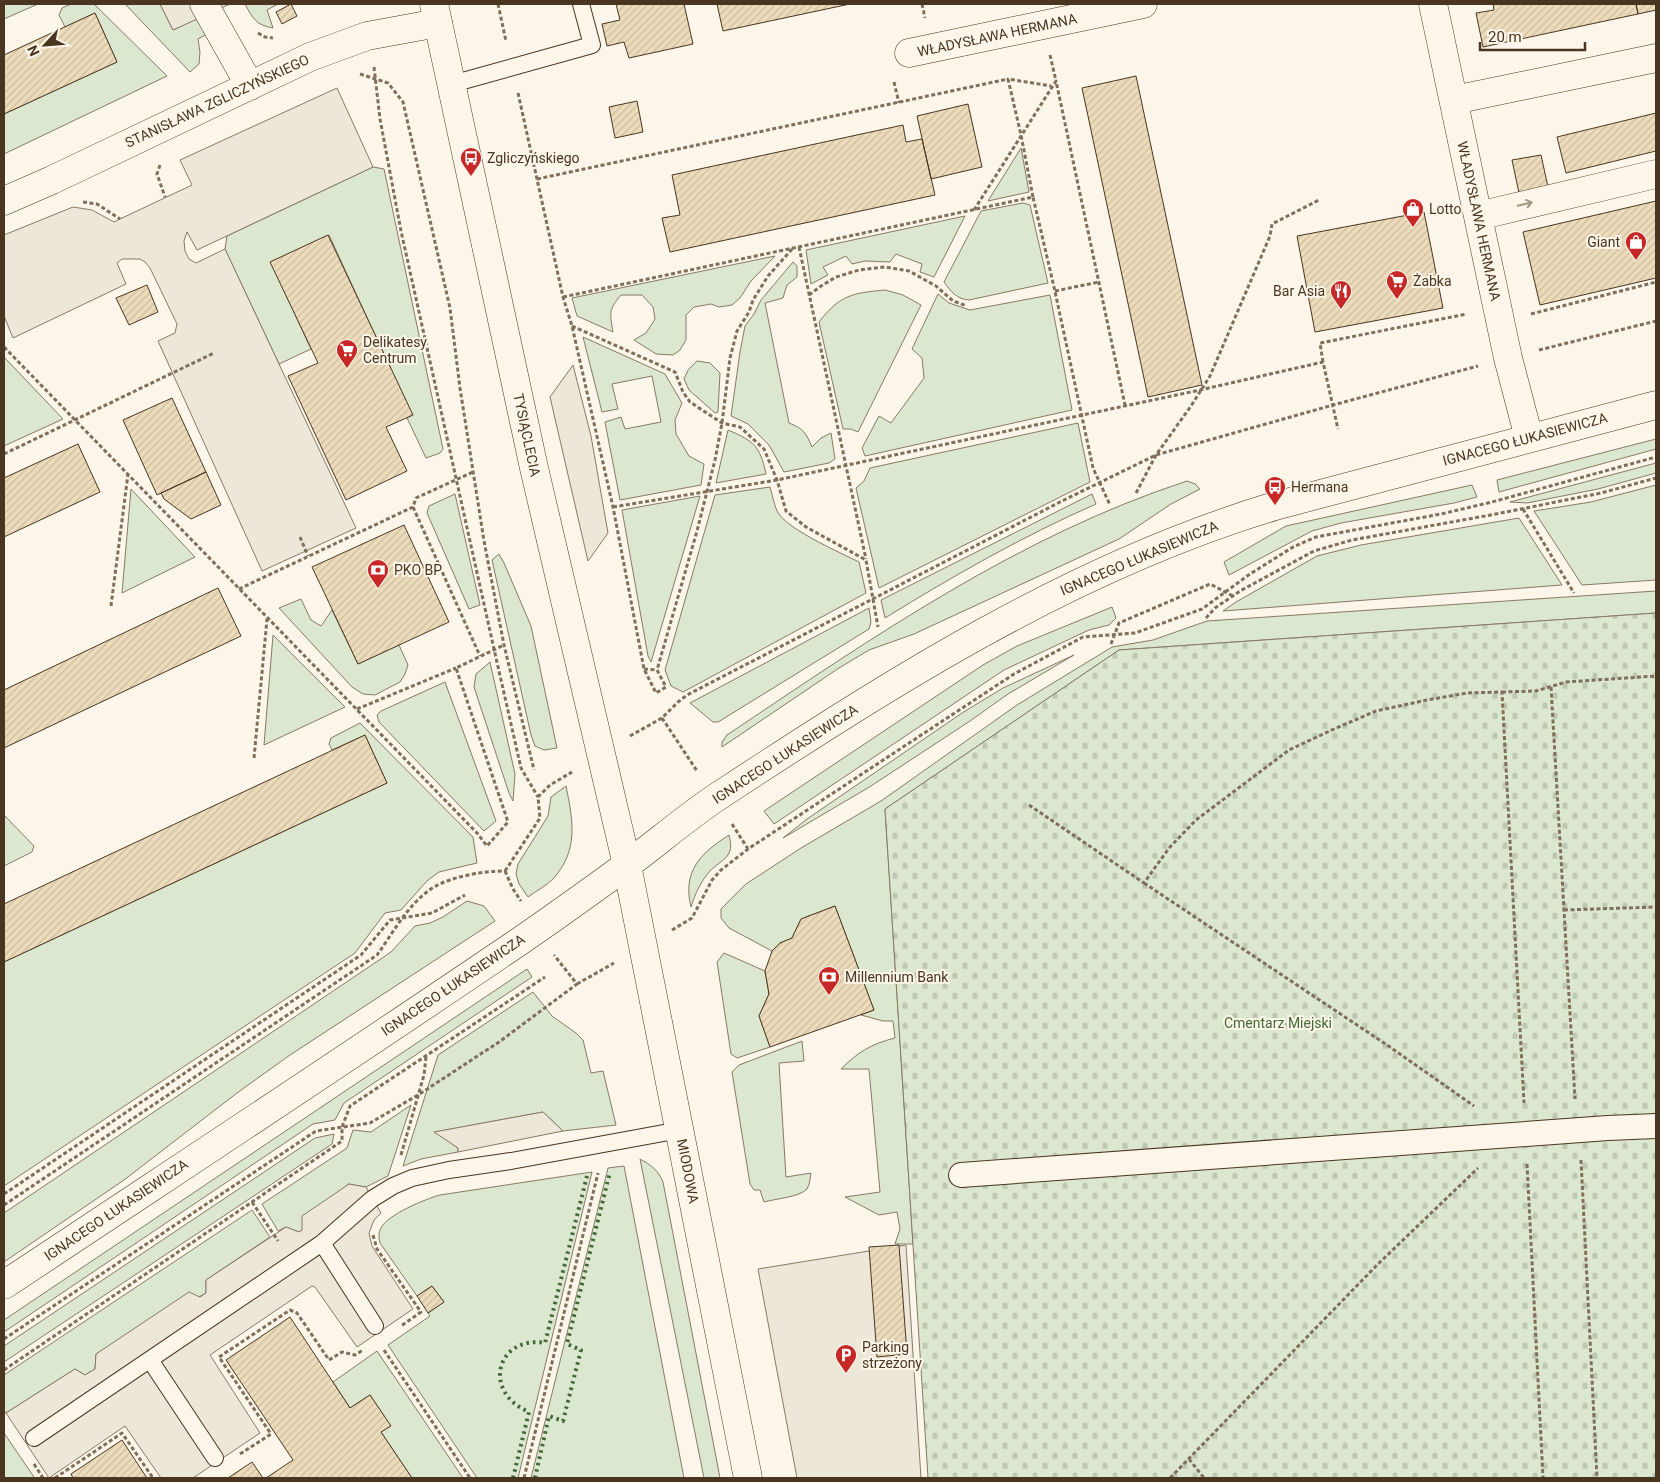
<svg xmlns="http://www.w3.org/2000/svg" width="1660" height="1482" viewBox="0 0 1660 1482" font-family="Roboto,sans-serif">
  <style>
    .green { fill: #dce7d0; stroke: #887966 }
    .cemetery { fill: url(#cemetery-stones); stroke: #887966 }
    .parking { fill: #ede7d9; stroke: #887966 }
    .building { fill: url(#building-hatch); stroke: #4a3520 }
    .lines { fill: none; stroke-linecap: round; stroke-linejoin: round }
    .service-casing { stroke: #4a3520; stroke-width: 18 }
    .pedestrian-casing { stroke: #4a3520; stroke-width: 26 }
    .minor-casing { stroke: #4a3520; stroke-width: 29 }
    .tertiary-casing { stroke: #4a3520; stroke-width: 29 }
    .path { stroke: #7f6f5c; stroke-width: 3; stroke-dasharray: 4 2.5; stroke-linecap: butt }
    .service { stroke: #fbf6e9; stroke-width: 16 }
    .pedestrian { stroke: #fbf6e9; stroke-width: 24 }
    .minor { stroke: #fbf6e9; stroke-width: 28 }
    .tertiary { stroke: #fbf6e9; stroke-width: 28 }
    .hedge { stroke: #436837; stroke-width: 4; stroke-dasharray: 2.5 4; stroke-linecap: butt }
    .oneway { stroke: #a29684 }
    .labels { text-anchor: middle; stroke-width: 4; stroke-linejoin: round; paint-order: stroke }
    .street-label { font-size: 14px; fill: #4a3520; stroke: #fbf6e9 }
    .poi-label { font-size: 14px; fill: #4a3520; stroke: #fbf6e9; text-anchor: start }
    .park-label { font-size: 14px; fill: #436837; stroke: #fbf6e9 }
  </style>
  <defs>
    <pattern id="cemetery-stones" width="16" height="16" patternUnits="userSpaceOnUse" patternTransform="scale(1.25)"><rect width="16" height="16" fill="#dce7d0"/><path d="M2 7V4a2 2 0 0 1 4 0v3zM10 15v-3a2 2 0 0 1 4 0v3z" fill="#bec7b2"/></pattern>
    <pattern id="building-hatch" width="6" height="6" patternUnits="userSpaceOnUse" patternTransform="scale(1.25)"><rect width="6" height="6" fill="#ecdcbc"/><path d="M-1 1l2-2M0 6l6-6M5 7l2-2" fill="none" stroke="#ccbda1"/></pattern>
  </defs>
  <rect width="100%" height="100%" fill="#fbf6e9"/>
  <path class="green" d="M4 4H38L4 19Z
    M71 4H94L167 76 4 154V114L117 62 95 13 65 27 59 15 62 8Z
    M125 4H160L173 30 198 18 207 34 198 39 200 52 199 64 190 72Z
    M245 4H278L267 10 273 28C256 25 253 19 245 4Z
    M1021 148 1029 192 988 201Z
    M373 167 384 169 443 449 440 453 426 458 407 418 412 415 329 235 271 262 311 349 279 364 225 249 227 236Z
    M1023 203 1030 205 1048 283 969 300C957 299 951 292 944 282L981 211Z
    M965 216 934 277 920 272 922 264 896 254 890 262 865 261 852 264 846 256 823 267 828 275 811 284 806 250Z
    M775 256 751 281 740 298 732 305 719 307 711 304 694 307 686 315V340L680 350 673 355 656 354 634 340 646 333 655 319 653 307 642 295H621C608 310 610 314 613 332L577 316 572 298Z
    M793 262 797 266V277L787 285 783 298 765 303 789 423C804 429 806 433 812 447L821 438 831 433 835 459 829 463 784 472 769 445 748 424 731 416 740 352 745 326 754 314 761 300Z
    M885 290 903 295 921 305 858 432 851 429H843L819 322C840 295 852 293 885 290Z
    M938 294 949 303 970 310 1050 295 1072 410 865 456 862 448 879 416 891 423 924 378 922 358 912 349Z
    M583 337 665 374 682 403 675 420 676 434 689 456 704 464 701 485 620 500 605 422 621 417 625 429 661 422 652 376 612 384 618 409 602 412Z
    M4 357 63 419 4 446Z
    M697 361 710 363 720 373 718 412 715 413 689 390 684 379 688 370Z
    M1078 423 1090 482 879 588 856 488 864 481 870 468Z
    M728 430C754 441 760 446 766 474L716 483Z
    M1656 439V449L1499 492 1497 480Z
    M1656 463V473L1598 489 1527 503 1510 502Z
    M1187 481 1195 484 1200 489 1171 504 1119 539 914 634 869 650 839 668 722 747V742L727 735C873 637 1019 536 1187 481Z
    M1472 485 1477 497 1454 503 1341 523 1312 531 1229 575 1224 562 1286 526Z
    M1656 485V580L1582 585 1534 511 1591 502Z
    M770 487C773 496 774 507 779 514 791 531 839 552 859 562L866 593 683 692 671 686 665 670 715 495Z
    M131 489 195 557 122 593Z
    M455 494 480 605 469 609 427 513 429 506Z
    M1092 494 1096 504C1023 536 953 576 885 618L881 600Z
    M700 496 651 662 648 656 622 510Z
    M1519 518 1562 585 1223 611 1236 602 1317 556 1361 545Z
    M499 554 504 563 531 626 557 748 544 750 535 746 531 735 492 560Z
    M1656 591V613L1119 650 885 809 913 1244H895L900 1229 897 1212 879 1215 845 1197 880 1192 869 1069H841C858 1052 871 1044 895 1038L893 1021H883L861 1015 874 1010 835 906 801 919 792 938 780 943 772 951 729 928 721 918V909L746 884 801 848 881 801 1017 705 1112 647 1153 640 1207 621Z
    M301 599 311 620 321 626 332 610 358 664 399 645 408 665 405 674 400 682 375 695 363 694 352 687 279 608Z
    M1112 607 1116 618 1109 625 1089 630 1004 670 774 824 764 811 983 665 1017 646Z
    M869 608 871 622 869 629 718 722H713L690 703Z
    M273 635 345 707 264 745Z
    M1074 655 1008 694 970 721 871 786 783 838 807 819 962 713 1003 688Z
    M490 662 515 774 513 801 509 793 474 687 476 674Z
    M445 682 496 821 484 831 379 722 377 715 381 711Z
    M360 723 473 837 477 863 439 872 427 881 401 910 385 913 355 953 4 1186V962L387 783 365 735 332 750 329 744 331 738Z
    M566 786C573 821 579 850 553 879 546 886 536 891 528 897L519 884 516 874 518 864 548 816 551 797Z
    M4 815 34 846 32 852 4 866Z
    M729 835C735 858 723 858 710 871 701 881 695 894 691 907 682 871 701 853 729 835Z
    M467 901 484 906 495 921 290 1055 237 1093 124 1180 4 1262V1213L391 952 415 926 430 923 443 917Z
    M724 953 765 971 769 994 759 1016 770 1047 737 1058 731 1054 717 962Z
    M527 969 532 977 344 1103 335 1120 313 1124 4 1332V1320Z
    M533 992 552 1016 576 1033 583 1040 591 1073 603 1071 616 1125 563 1131 543 1112 435 1132 458 1148V1152L421 1159 403 1166 438 1055Z
    M802 1041 804 1061 779 1063 786 1177 811 1173C810 1178 810 1184 807 1189 800 1197 774 1199 764 1202L760 1190H754L750 1184 732 1072 739 1065Z
    M411 1105 388 1176 366 1187 348 1184 302 1230 299 1232 286 1227 278 1231 262 1204 347 1148 353 1130 371 1132Z
    M334 1134 332 1144 4 1362V1346L315 1138Z
    M640 1159C651 1165 658 1170 663 1182L720 1478H704Z
    M624 1166 684 1478H531L608 1168Z
    M592 1172 518 1478H477L388 1345 430 1316 428 1313 444 1302 432 1286 417 1296 380 1243C379 1238 378 1233 381 1228 387 1215 425 1199 440 1195Z
    M252 1210 270 1237 206 1280V1293L96 1354 95 1369 85 1375 75 1369 6 1413 4 1410V1375Z
    M377 1351 463 1478H412L381 1432 390 1425 370 1395 350 1408 333 1382Z
    M4 1433 34 1477V1478H4Z"/>
  <path class="cemetery" d="M1656 613V1478H928L885 809 1119 650Z"/>
  <path class="parking" d="M160 4H230L173 30Z
    M337 88 373 167 197 250 187 232 184 241 185 251 189 259 196 263 225 249 356 528 262 571 158 341 175 333 177 324 150 268 145 262 140 259H122L117 263 126 284 13 338 4 316V235L73 207 92 210 114 222 120 219 192 185 180 160Z
    M573 365 591 436 608 533 588 561 550 397Z
    M543 1112 563 1131 458 1152V1148L434 1132Z
    M349 1184 366 1187 381 1213 374 1220 369 1233 372 1246 413 1309 357 1347 315 1287 312 1286 210 1355 260 1433 193 1478H161L125 1426 49 1478 6 1413 75 1369 85 1375 95 1369 96 1354 189 1292 200 1297 206 1293V1280L286 1227 299 1232 302 1230V1216Z
    M906 1245 921 1478H797L758 1269Z"/>
  <path class="building" d="M291 4 297 16 282 24 276 12Z
    M616 4H684L693 44 629 58 624 42 607 46 602 24 620 20Z
    M717 4H850L723 31Z
    M1493 4H1636L1638 14 1483 47 1476 13 1494 10Z
    M1636 4H1656V10L1638 14Z
    M95 13 117 62 4 114V55Z
    M1136 76 1202 385 1148 397 1082 88Z
    M637 101 643 132 615 138 609 107Z
    M968 104 982 167 931 179 917 116Z
    M1656 113V151L1566 173 1557 137Z
    M903 125 906 142 922 139 935 195 670 252 662 218 680 215 672 175Z
    M1541 155 1548 187 1519 193 1512 160Z
    M1656 201V278L1540 305 1523 232Z
    M1424 212 1443 308 1315 332 1297 236Z
    M328 235 413 415 386 427 407 471 346 500 288 376 318 363 270 262Z
    M147 285 158 312 129 325 116 298Z
    M172 398 206 472 157 495 123 420Z
    M78 444 100 492 4 537V478Z
    M206 472 221 505 191 519 164 499 161 493Z
    M404 525 449 622 358 664 312 567Z
    M218 588 241 636 4 748V690Z
    M365 735 387 783 4 962V904Z
    M835 906 874 1010 770 1047 759 1016 769 994 765 971 772 951 780 943 792 938 801 919Z
    M899 1245 907 1354 877 1357 869 1247Z
    M432 1286 444 1302 428 1313 417 1296Z
    M290 1317 350 1408 370 1395 391 1426 381 1432 412 1478H266L293 1460 226 1360Z
    M122 1440 147 1478H73L71 1474Z
    M252 1462 263 1478H228Z"/>
  <g class="lines">
    <g class="service-casing">
      <path id="service" d="M452 84 592 45 581 4
        M322 1243 375 1326
        M150 1360 215 1458
        M34 1438 322 1243 372 1199 393 1186 412 1178 449 1170 511 1161 680 1130"/>
    </g>
    <g class="pedestrian-casing">
      <path id="pedestrian" d="M961 1175 1608 1128 1656 1126"/>
    </g>
    <g class="minor-casing">
      <path id="minor" d="M204 4 250 86
        M1433 4 1508 358 1529 438
        M909 53 1143 4
        M1454 100 1656 58
        M4 201 52 180 310 57 367 36 438 23
        M1478 216 1656 174"/>
    </g>
    <g class="tertiary-casing">
      <path id="tertiary" d="M434 4 534 468 627 865 748 1478
        M4 1285C177 1170 351 1056 523 939 562 912 601 884 639 856 665 836 690 815 717 797 892 682 1072 567 1275 506L1656 405"/>
    </g>
    <path class="path" d="M498 4 506 41
      M922 4 925 18
      M258 33 265 37 273 38
      M1050 55 1056 81
      M374 67 380 119 401 231 494 649 521 768 538 797
      M360 74 388 83 403 102 450 308 460 388 484 541 504 645 534 770
      M894 82 899 103
      M518 93 563 297 572 326 613 507 644 669 656 693 666 687 657 670 697 531 715 460 722 423 730 358 737 331 749 312 753 300 768 276 793 248
      M160 165 157 174 165 197
      M537 179 1008 79
      M1033 197 1021 135 1008 79 1051 86
      M83 202 97 204 120 219
      M974 210 1056 81 1125 405
      M799 247 866 559
      M1055 291 1099 282
      M809 295 821 286 836 277 859 270 885 267 909 271 936 286 953 301 967 306
      M563 297 1033 197 1054 287 1093 468 1110 505
      M1531 314 1656 282
      M572 326 675 372 683 392 690 402 722 423 740 427 764 449 777 480 786 511 806 527 866 560 878 627
      M4 347 477 833 487 846 508 822 456 668 504 645
      M1539 350 1656 321
      M1323 362 1320 343 1467 314
      M4 454 214 353
      M1136 493 1156 455 1191 406 1210 376 1270 236 1272 224 1319 200
      M413 507 480 656
      M613 507 777 480 1200 390 1323 362 1338 429
      M1523 509 1574 593
      M300 537 308 556
      M239 589 413 507 416 498 473 472
      M111 606 128 474
      M1206 618 1215 608 1240 591 1314 551 1352 540 1496 514 1601 493 1656 478
      M1111 644 1119 623 1210 584 1233 596
      M644 669 657 670
      M1551 687 1575 1099
      M1502 692 1536 691 1566 682 1656 676
      M357 709 456 668
      M662 718 697 771
      M630 736 662 718 678 702 687 695 1064 500 1156 455 1333 405 1478 366
      M254 758 267 619
      M1029 805 1144 883 1169 848 1196 820 1289 750 1334 729 1376 711 1427 700 1467 693 1502 692 1524 1103
      M732 824 748 849
      M505 871 540 818 538 797 550 785 572 772
      M505 871 513 889 521 901
      M1144 883 1390 1047 1474 1106
      M1564 910 1656 907
      M672 930 692 918 712 880 721 870 748 849 1014 674 1083 637 1135 633 1202 609 1250 574 1293 547 1316 537 1441 514 1492 502 1656 457
      M577 984 614 963
      M401 1155 424 1075 426 1057
      M1581 1160 1597 1478
      M1527 1164 1543 1478
      M4 1194 361 955 390 920 432 913 465 895
      M252 1202 278 1241
      M4 1205 377 955C393 933 409 902 434 887 453 876 484 871 505 871
      M373 1235 377 1249 421 1312 401 1326
      M4 1339 316 1131 370 1123 418 1095 499 1042 577 984 554 955
      M384 1350 470 1478
      M4 1370 342 1141V1127L350 1106 545 977
      M240 1454 271 1434 219 1357 290 1310 297 1313 329 1360 342 1352 355 1355 363 1350
      M1189 1459 1204 1478
      M34 1464 43 1478
      M55 1478 122 1433 153 1478
      M524 1478 598 1173
      M1170 1478 1378 1264 1478 1168"/>
    <use href="#service" class="service"/>
    <use href="#pedestrian" class="pedestrian"/>
    <use href="#minor" class="minor"/>
    <use href="#tertiary" class="tertiary"/>
    <path class="hedge" d="M513 1478 529 1412C481 1392 497 1335 545 1343L587 1176
      M535 1478 549 1416 563 1421 581 1350 567 1344 610 1172"/>
  </g>
  <defs><path id="oneway-shaft" d="M-6 0H5M1.5-3L5.5 0L1.5 3" fill="none" stroke-width="1.6" stroke-linecap="round" stroke-linejoin="round" transform="scale(1.25)"/></defs>
  <use class="oneway" href="#oneway-shaft" transform="translate(1525 204) rotate(-13)"/>
  <defs>
    <g id="bus-pin" transform="scale(1.125)"><path d="M0 17L-7.5 6A9.5 9.5 0 1 1 7.5 6Z" fill="#c62828" stroke="#fbf6e9"/><path d="M-5-6H5V4H4V6H2V4H-2V6H-4V4H-5ZM-3.5-4V0h7V-4ZM-3.5 1.2v1.5H-2V1.2ZM2 1.2v1.5H3.5V1.2Z" fill="#fff"/></g>
    <g id="shop-pin" transform="scale(1.125)"><path d="M0 17L-7.5 6A9.5 9.5 0 1 1 7.5 6Z" fill="#c62828" stroke="#fbf6e9"/><path d="M-5-2.5h2.3a2.7 3.5 0 0 1 5.4 0H5L5.5 6h-11ZM-1.5-2.5h3a1.5 2.3 0 0 0-3 0Z" fill="#fff"/></g>
    <g id="supermarket-pin" transform="scale(1.125)"><path d="M0 17L-7.5 6A9.5 9.5 0 1 1 7.5 6Z" fill="#c62828" stroke="#fbf6e9"/><path d="M-6-5.5h2.5l.6 2H6L4.5 2H-2.5L-4.4-4H-6ZM-1.5 3.2a1.3 1.3 0 1 0 .1 0ZM3 3.2a1.3 1.3 0 1 0 .1 0Z" fill="#fff"/></g>
    <g id="restaurant-pin" transform="scale(1.125)"><path d="M0 17L-7.5 6A9.5 9.5 0 1 1 7.5 6Z" fill="#c62828" stroke="#fbf6e9"/><path d="M-5-6h1v4h1v-4h1v4h1v-4h1v5L-1.5 .5V6h-2V.5L-5-1ZM5-6V6H3V1.5H1.5Q1.5-4 5-6Z" fill="#fff"/></g>
    <g id="bank-pin" transform="scale(1.125)"><path d="M0 17L-7.5 6A9.5 9.5 0 1 1 7.5 6Z" fill="#c62828" stroke="#fbf6e9"/><path d="M-6-4H6V4H-6ZM0-2.3a2.3 2.3 0 1 0 0 4.6a2.3 2.3 0 1 0 0-4.6Z" fill="#fff"/></g>
    <g id="parking-pin" transform="scale(1.125)"><path d="M0 17L-7.5 6A9.5 9.5 0 1 1 7.5 6Z" fill="#c62828" stroke="#fbf6e9"/><path d="M-3.5-5.5H1a3.5 3.5 0 0 1 0 7H-1V5.5H-3.5ZM-1-3.4V-.6H.8a1.4 1.4 0 0 0 0-2.8Z" fill="#fff"/></g>
  </defs>
  <g fill-rule="evenodd">
    <use href="#bus-pin" x="471" y="158"/>
    <use href="#shop-pin" x="1413" y="209"/>
    <use href="#shop-pin" x="1636" y="242"/>
    <use href="#supermarket-pin" x="1397" y="281"/>
    <use href="#restaurant-pin" x="1341" y="291"/>
    <use href="#supermarket-pin" x="347" y="350"/>
    <use href="#bus-pin" x="1275" y="487"/>
    <use href="#bank-pin" x="378" y="570"/>
    <use href="#bank-pin" x="829" y="977"/>
    <use href="#parking-pin" x="846" y="1355"/>
  </g>
  <g class="labels">
    <g class="street-label">
      <text transform="translate(997 35) rotate(-12)" y="5">WŁADYSŁAWA HERMANA</text>
      <text transform="translate(217 101) rotate(-25)" y="5">STANISŁAWA ZGLICZYŃSKIEGO</text>
      <text transform="translate(1479 221) rotate(78)" y="5">WŁADYSŁAWA HERMANA</text>
      <text transform="translate(527 435) rotate(78)" y="5">TYSIĄCLECIA</text>
      <text transform="translate(1525 439) rotate(-15)" y="5">IGNACEGO ŁUKASIEWICZA</text>
      <text transform="translate(1139 558) rotate(-23)" y="5">IGNACEGO ŁUKASIEWICZA</text>
      <text transform="translate(785 754) rotate(-33)" y="5">IGNACEGO ŁUKASIEWICZA</text>
      <text transform="translate(453 985) rotate(-34)" y="5">IGNACEGO ŁUKASIEWICZA</text>
      <text transform="translate(688 1171) rotate(79)" y="5">MIODOWA</text>
      <text transform="translate(116 1210) rotate(-34)" y="5">IGNACEGO ŁUKASIEWICZA</text>
    </g>
    <g class="poi-label">
      <text x="487" y="163">Zgliczyńskiego</text>
      <text x="1429" y="214">Lotto</text>
      <text x="1620" y="247" text-anchor="end">Giant</text>
      <text x="1413" y="286">Żabka</text>
      <text x="1325" y="296" text-anchor="end">Bar Asia</text>
      <text x="363" y="347">Delikatesy<tspan x="363" dy="16">Centrum</tspan></text>
      <text x="1291" y="492">Hermana</text>
      <text x="394" y="575">PKO BP</text>
      <text x="845" y="982">Millennium Bank</text>
      <text x="862" y="1352">Parking<tspan x="862" dy="16">strzeżony</tspan></text>
    </g>
    <g class="park-label">
      <text x="1278" y="1028">Cmentarz Miejski</text>
    </g>
  </g>
  <rect width="1660" height="1482" fill="none" stroke="#4a3520" stroke-width="10"/>
  <g transform="translate(45 45) rotate(244)" stroke="#fbf6e9" stroke-width="4" paint-order="stroke">
  <path d="M0-4L9 19L0 12L-9 19Z" fill="#4a3520"/>
  <text y="-8" font-size="14" font-weight="bold" text-anchor="middle" fill="#4a3520">N</text>
  </g>
  <path d="M1480 42v8h105v-8" fill="none" stroke="#4a3520" stroke-width="2.5"/>
  <text x="1488" y="42" font-size="15" fill="#4a3520" stroke="#fbf6e9" stroke-width="4" paint-order="stroke">20 m</text>
</svg>
